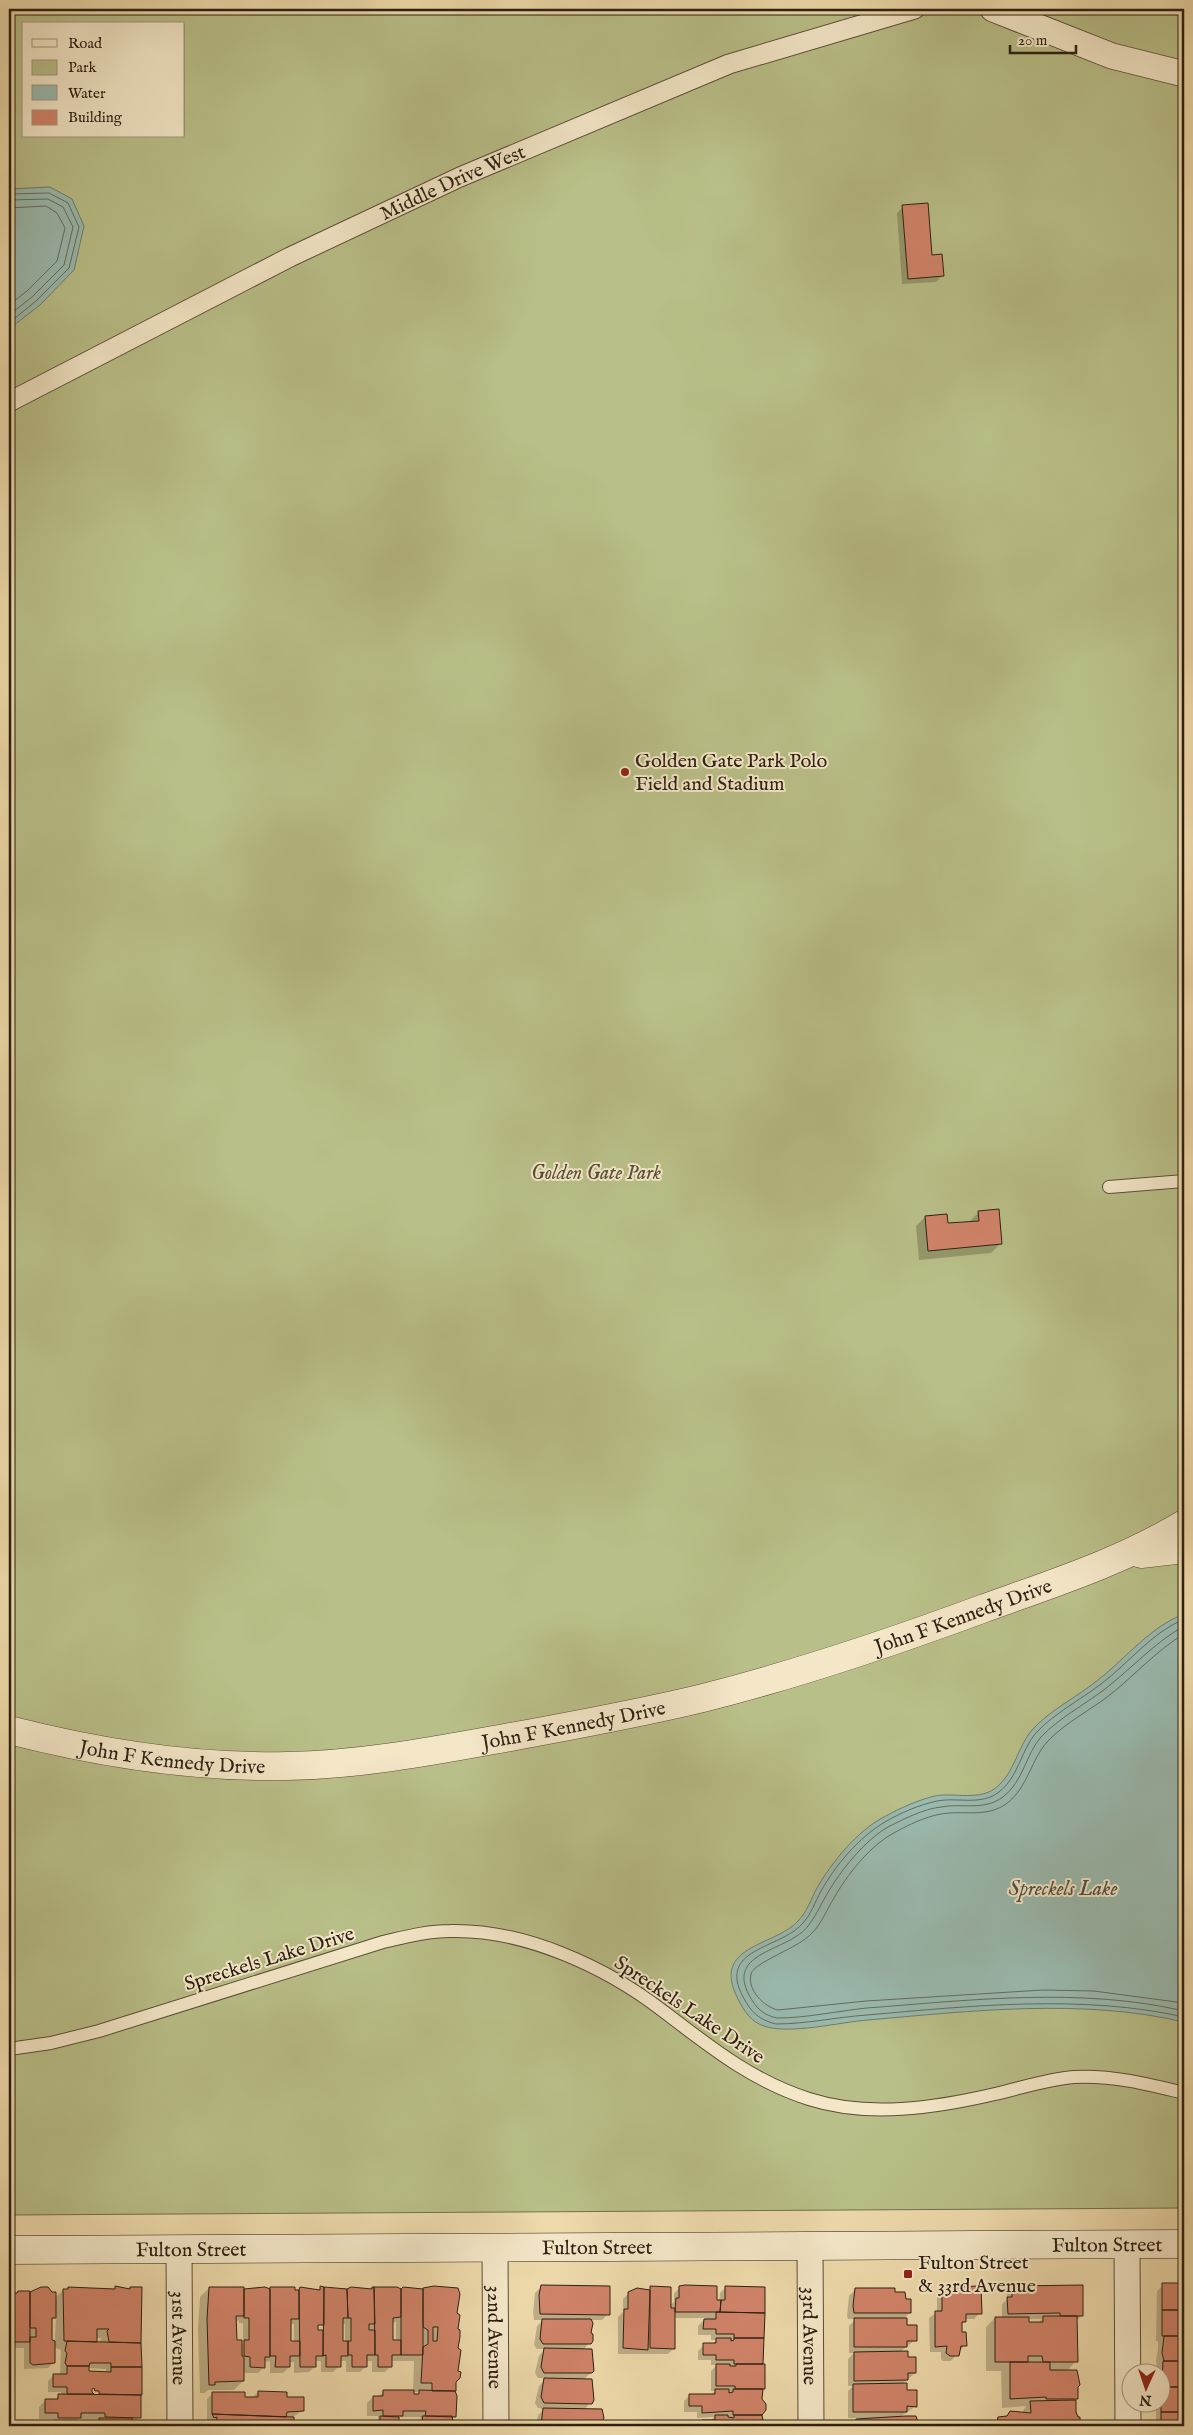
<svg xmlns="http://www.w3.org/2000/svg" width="1193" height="2435" viewBox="0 0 1193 2435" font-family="'IM FELL English',serif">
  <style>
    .green { fill: #b9bf88; stroke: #72704e; fill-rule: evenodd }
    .water { fill: #9abaaf; stroke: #6e7c71 }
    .shadow { fill: #0003; fill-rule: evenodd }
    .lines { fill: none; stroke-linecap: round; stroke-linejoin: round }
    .shore { stroke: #636d61; stroke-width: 1 }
    .building { fill: #d1846a; stroke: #2c2013; fill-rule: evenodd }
    .service-casing { stroke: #5c4e39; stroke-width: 14 }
    .pedestrian-casing { stroke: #5c4e39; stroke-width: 21 }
    .minor-casing { stroke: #5c4e39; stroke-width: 27 }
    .tertiary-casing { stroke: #5c4e39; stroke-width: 29 }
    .secondary-casing { stroke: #2c2013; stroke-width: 29 }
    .service { stroke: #f4e7c8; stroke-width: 12 }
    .pedestrian { stroke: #f4e7c8; stroke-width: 19 }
    .minor { stroke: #f4e7c8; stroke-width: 25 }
    .tertiary { stroke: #f4e7c8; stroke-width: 28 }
    .secondary { stroke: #f4e7c8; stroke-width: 28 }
    .poi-dot { fill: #8f2418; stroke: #f4e7c8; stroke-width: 2 }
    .labels { text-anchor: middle; stroke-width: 4; stroke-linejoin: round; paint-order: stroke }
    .street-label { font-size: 20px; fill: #2c2013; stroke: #f4e7c8 }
    .poi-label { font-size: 20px; fill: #2c2013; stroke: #f4e7c8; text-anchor: start }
    .park-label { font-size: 20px; font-style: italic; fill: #565036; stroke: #f4e7c8 }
    .water-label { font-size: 21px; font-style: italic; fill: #4d4e42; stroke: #f4e7c8 }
  </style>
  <rect width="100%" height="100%" fill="#eedaab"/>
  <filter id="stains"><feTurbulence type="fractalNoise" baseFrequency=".004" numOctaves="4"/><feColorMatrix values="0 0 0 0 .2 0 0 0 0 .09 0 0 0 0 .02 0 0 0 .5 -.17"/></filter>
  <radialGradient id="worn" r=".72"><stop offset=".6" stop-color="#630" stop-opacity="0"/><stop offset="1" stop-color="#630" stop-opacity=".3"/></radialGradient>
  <path class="green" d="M9 9H1184V2208L9 2215ZM24 24H184V136H24Z"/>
  <path class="water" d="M50 187 72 199 84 226 74 270 40 305 9 329V189Z
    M1184 1614V2022C1082 1998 971 2011 868 2020 841 2022 788 2035 764 2026 751 2022 744 2011 738 1999 710 1945 774 1947 798 1921 807 1912 811 1899 817 1888 832 1862 857 1831 884 1817 900 1808 918 1800 935 1796 955 1792 981 1802 998 1786 1015 1771 1018 1746 1032 1730 1050 1710 1077 1697 1098 1680 1126 1658 1150 1627 1184 1614Z"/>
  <path class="shadow" d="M903 207 942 276 936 282 902 284 897 213Z
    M979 1212 1000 1244 991 1253 919 1260 916 1226 925 1217 946 1225 969 1222Z
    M1163 2285H1184V2426H1156V2402H1160V2372H1157L1156 2360 1158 2349V2341H1156L1157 2291Z
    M541 2287 608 2314 602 2320H590L589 2343 583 2350H591L592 2353 591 2373 583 2380 590 2403 584 2410 600 2424 598 2426H536L538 2415 545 2409 538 2408 535 2403 539 2386 546 2378H538L535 2373 539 2356 545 2349H537L534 2345 537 2326 543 2320H534L533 2313 535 2293Z
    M680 2287 719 2301 720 2293 726 2287 763 2288 761 2426H697L702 2421H711L714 2417 697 2418V2412H684V2401L690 2395H711L715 2391H711V2371L717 2365H711V2360H698V2351L704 2345 712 2344 716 2340H711V2335H698V2326L706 2318H674V2348L668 2354H618V2317L623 2312V2299L629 2293 648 2291 651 2288 669 2306 674 2302V2294Z
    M1013 2287 1082 2315 1076 2321V2361L1067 2371H1077L1079 2377 1077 2398 1073 2402 1079 2418 1078 2426H991L999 2418H1004L1010 2412 1022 2413 1026 2406 1002 2408 1001 2371H986V2327L995 2318H1002V2304L1007 2300V2293ZM1028 2319H1042L1037 2324H1028Z
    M69 2288 113 2290 116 2288 128 2291 130 2288 139 2343V2417L132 2426H94L100 2419H78L73 2423H53V2419H39V2407L45 2401H53L61 2395V2392H48V2381L54 2375H60L61 2350 54 2347V2362L48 2368 24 2369V2348H9V2295L15 2294 18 2292 54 2299 63 2290ZM56 2316 55 2342H50V2322ZM95 2338H102L98 2343H95ZM88 2368 106 2369V2373H88ZM90 2387 101 2390 100 2398 93 2395Z
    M209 2288 243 2291 270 2289 294 2291 301 2289 318 2291 321 2288H345V2291L370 2290 372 2288 456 2313 459 2315 454 2416 450 2420 452 2426H367L378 2421V2416H367V2403L373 2397H378L384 2391H413L414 2361H391V2366L385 2372H372V2361H366V2366L360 2372H346V2361H340L339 2366 333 2372H321V2361H315V2366L309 2372 294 2373V2362H289V2367L283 2373H270V2361L264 2362V2367L258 2373H243V2381L234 2390H208L205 2393H200L198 2329 200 2297ZM239 2320V2323H243V2343L241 2345 235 2341V2323ZM396 2322V2341H392V2323ZM289 2324H294V2343H289ZM317 2324H325L324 2332 317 2331ZM341 2324H345V2342H341ZM412 2392H419L416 2395H412ZM400 2417H421L419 2423H398Z
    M943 2288 980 2313 974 2319H965L961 2326V2334L965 2345 951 2361H943L941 2359V2352H930L929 2318 937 2312V2294Z
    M855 2290 894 2294 910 2312 903 2320 915 2340 900 2352 915 2373 901 2385 916 2406 900 2417 918 2424V2426H850L858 2418H848V2391L853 2386H848V2359L854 2353H849V2326L856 2319H848L847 2316 849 2296Z
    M258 2392 286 2398 302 2411 293 2417V2423H308V2426H205L210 2420H207V2399L213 2393 252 2398Z"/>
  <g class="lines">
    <path class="shore" d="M9 194 49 193 68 203 79 227 69 268 36 301 9 323
      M9 200 48 199 63 207 73 227 64 265 32 297 9 315
      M9 208 46 206 57 213 65 228 57 261 27 291 9 305
      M1184 1619C1151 1633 1129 1663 1101 1684 1080 1700 1053 1714 1035 1734 1021 1751 1018 1778 999 1792 981 1806 958 1797 937 1801 919 1805 900 1813 885 1822 859 1837 835 1866 821 1891 815 1902 811 1915 802 1924 780 1949 717 1948 743 1997 751 2012 759 2020 776 2024 806 2024 837 2017 867 2015 969 2006 1083 1994 1184 2017
      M1184 1626C1154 1643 1132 1668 1105 1689 1084 1705 1059 1718 1041 1737 1026 1754 1023 1782 1003 1797 984 1811 962 1803 941 1807 923 1809 904 1819 888 1827 864 1841 841 1870 827 1894 821 1904 816 1916 808 1926 788 1952 726 1951 749 1995 756 2008 763 2015 777 2018 807 2018 837 2011 867 2008 971 2000 1082 1987 1184 2011
      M1184 1634C1157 1650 1136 1674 1111 1694 1091 1710 1066 1722 1048 1741 1031 1759 1028 1788 1006 1804 986 1818 964 1810 941 1814 924 1817 906 1826 892 1834 869 1847 847 1875 834 1898 827 1909 822 1923 812 1933 799 1948 754 1962 751 1974 747 1990 764 2007 778 2010L866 2001 1043 1990 1094 1991 1184 2003"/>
  </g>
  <path class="building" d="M928 203 932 255 942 254 944 276 908 279 902 205Z
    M999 1209 1002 1244 928 1251 925 1216 947 1214 948 1223 979 1221 978 1211Z
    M1162 2283H1184V2310H1162Z
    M541 2285 610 2286V2315L540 2314 539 2295Z
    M685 2285 717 2286V2300H721L720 2312H675L676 2298H679V2286Z
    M1083 2285V2316H1060V2313L1008 2314 1007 2297H1012V2286Z
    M115 2286 130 2289V2287H142L141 2343 109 2342 107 2331 109 2329H97V2342L64 2341 63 2289H68V2287L115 2289Z
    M320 2286 324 2287V2325H318V2330H323V2356H316V2367H300L299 2290 300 2287 320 2290Z
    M434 2286 458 2288 460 2294 457 2313 460 2315 458 2329 460 2330V2337L458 2348 461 2350 458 2371 461 2372 460 2378 456 2382V2391H432V2383H421L423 2347 428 2344V2330L423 2327V2288ZM433 2327H438L437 2341H433Z
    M650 2286 671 2287V2308H675V2349L650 2348Z
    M725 2286 765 2287V2313L720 2312 721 2300H725Z
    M981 2286 982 2314H966V2322H962V2332H966L967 2346H961L959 2356H950L946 2353 947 2346 935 2347V2311H942V2287Z
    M41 2287H48L52 2292H56V2318H52V2340L55 2341V2363L33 2365 30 2363V2337H36V2328H30V2292Z
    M209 2287H244V2316H236L237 2340H242V2356L244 2357V2381L215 2382V2385H209L207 2319Z
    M265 2287 270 2289V2357H265V2368L250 2367V2357L244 2356V2340H249V2318H244V2289Z
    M270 2287H295V2290H299V2319H291V2341H300V2356H290V2367H275L276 2356H270Z
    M324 2287 347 2289 348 2318H343V2341H348V2356H341V2367H326V2355L323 2356Z
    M351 2287 372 2289V2287H374L375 2324H369V2330H375V2355H367V2367H352V2355H348V2341H351V2318H348L347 2289Z
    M374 2287H397L401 2289V2317L393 2318V2340H401V2355H392V2367H378V2355H375Z
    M403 2287 423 2289V2355H401V2289Z
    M637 2288 650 2290 648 2350 623 2348 624 2309H628V2292Z
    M855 2288H895V2292H905L906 2299H911V2313H854L853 2306Z
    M18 2291H30V2342H9V2293H17Z
    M1162 2310H1184V2336H1162Z
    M716 2312 765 2313 764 2338H734V2334H716V2329H703L704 2319H716Z
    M1043 2316H1077L1078 2362H1043L1042 2356H1028V2362H995V2317H1029V2322H1043Z
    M854 2318H907V2325H917V2341H907V2347H854Z
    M542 2319H591L593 2323 591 2333 593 2334V2341L591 2344H543L540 2339Z
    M1164 2336H1184V2361H1164L1162 2353Z
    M716 2338H731V2341L734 2340V2338H764L763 2364H734V2360H716V2355H703V2343H716Z
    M67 2341 141 2343 142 2367H111V2363H90L89 2366H67L65 2363 67 2353 65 2351Z
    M544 2348 592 2349 594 2371 592 2373H544L541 2367Z
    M908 2351V2357H916V2373H908V2380L854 2381V2352Z
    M1163 2361H1184V2387H1162Z
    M1010 2362H1050V2370H1077L1080 2385 1078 2387V2399H1046V2397L1010 2399Z
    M716 2364H730V2366H736V2364H765V2389H735V2386H716Z
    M67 2366H89V2371L111 2372V2367H142V2395L99 2394V2391H95L94 2388 92 2389V2392L94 2394H67V2387H53V2374H67Z
    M544 2378 592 2379 594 2400 592 2404 544 2403 541 2397Z
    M907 2383V2390H917V2407L907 2406V2412H853V2384Z
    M1161 2387H1184V2412H1161Z
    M715 2389H729V2393L733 2392V2389H763L762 2399 766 2404V2410L762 2415H733V2411L702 2413V2406H689V2394H715Z
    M383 2390H414V2394H419V2390L455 2391 457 2396 456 2417 425 2416 426 2411H403V2416H383V2410L373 2411V2396H383Z
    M258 2391 287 2392V2397H304V2411L287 2412 286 2417 212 2414V2392H245V2397H258Z
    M58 2394 141 2395V2418L105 2417V2413H81V2418H58V2413H45V2399H58Z
    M1076 2400V2412L1078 2417H1080V2426H996L998 2417 1007 2416 1010 2411 1031 2413 1030 2401Z
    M543 2408 602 2409 604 2418 601 2425 596 2424V2426H541Z
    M1161 2412H1184V2426H1161Z
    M212 2414 294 2417V2422H309V2426H216L217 2417 214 2418Z
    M715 2415H728V2417L734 2418V2415H762L764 2426H702V2420H715Z
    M380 2416 399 2417V2421H423L422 2416H452L454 2426H369V2422H380Z
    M906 2416H916L919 2426H854L856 2419Z
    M99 2418H132L134 2426H99Z"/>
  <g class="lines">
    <g class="service-casing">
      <path id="service" d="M1109 1187 1184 1181
        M9 2049 51 2043 99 2031 383 1942C405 1937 427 1931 450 1931 524 1929 606 1967 663 2011 709 2046 752 2081 809 2099 868 2118 935 2108 995 2094 1021 2088 1048 2079 1074 2077 1112 2075 1148 2084 1184 2093"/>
    </g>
    <g class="pedestrian-casing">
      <g id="pedestrian">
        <path id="s1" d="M9 402 290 257 460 177 729 64 915 9"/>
      </g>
    </g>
    <g class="minor-casing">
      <g id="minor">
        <path d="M993 9 1112 56 1184 74"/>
        <path d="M1127 2244 1128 2426"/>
        <path id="s2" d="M810 2246 811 2426"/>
        <path id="s3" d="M495 2248 496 2426"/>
        <path id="s4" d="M179 2249 180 2426"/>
      </g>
    </g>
    <g class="tertiary-casing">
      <g id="tertiary">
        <path d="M1141 1554 1184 1549"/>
        <path id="s5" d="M9 1730C99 1753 194 1768 287 1766 360 1765 433 1751 505 1738 571 1726 637 1714 703 1698 798 1674 890 1643 982 1609 1051 1584 1121 1562 1184 1524"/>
      </g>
    </g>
    <g class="secondary-casing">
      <g id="secondary">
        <path id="s6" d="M9 2250 1184 2244"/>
      </g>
    </g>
    <use href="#service" class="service"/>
    <use href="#pedestrian" class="pedestrian"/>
    <use href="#minor" class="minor"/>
    <use href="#tertiary" class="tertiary"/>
    <use href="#secondary" class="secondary"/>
  </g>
  <g class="poi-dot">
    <circle cx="625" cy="772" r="5"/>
    <rect x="903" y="2269" width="10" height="10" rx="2.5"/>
  </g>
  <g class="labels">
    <g class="street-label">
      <text dy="7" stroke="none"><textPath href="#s1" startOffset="495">Middle Drive West</textPath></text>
      <text dy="7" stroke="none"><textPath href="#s5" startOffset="976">John F Kennedy Drive</textPath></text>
      <text dy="7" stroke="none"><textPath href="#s5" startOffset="571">John F Kennedy Drive</textPath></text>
      <text dy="7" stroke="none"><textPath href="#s5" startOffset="166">John F Kennedy Drive</textPath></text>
      <text transform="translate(269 1958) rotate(-17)" y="7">Spreckels Lake Drive</text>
      <text transform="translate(690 2009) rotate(34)" y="7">Spreckels Lake Drive</text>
      <text dy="7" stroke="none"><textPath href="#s6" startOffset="1098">Fulton Street</textPath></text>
      <text dy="7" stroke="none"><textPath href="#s6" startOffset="588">Fulton Street</textPath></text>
      <text dy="7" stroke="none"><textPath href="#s6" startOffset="182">Fulton Street</textPath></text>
      <text dy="7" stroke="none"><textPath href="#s2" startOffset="90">33rd Avenue</textPath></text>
      <text dy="7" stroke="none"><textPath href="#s3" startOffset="89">32nd Avenue</textPath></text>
      <text dy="7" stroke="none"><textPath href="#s4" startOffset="89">31st Avenue</textPath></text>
    </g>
    <g class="poi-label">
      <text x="635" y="767">Golden Gate Park Polo<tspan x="635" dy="23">Field and Stadium</tspan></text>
      <text x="918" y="2269">Fulton Street<tspan x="918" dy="23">&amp; 33rd Avenue</tspan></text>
    </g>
    <g class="park-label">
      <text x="596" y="1179">Golden Gate Park</text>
    </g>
    <g class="water-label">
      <text x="1063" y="1895">Spreckels Lake</text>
    </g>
  </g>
  <rect width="1193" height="2435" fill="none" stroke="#eedaab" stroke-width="30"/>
  <rect x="10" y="10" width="1173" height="2415" fill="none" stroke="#2c2013" stroke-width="2.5"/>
  <rect x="15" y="15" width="1163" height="2405" fill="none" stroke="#2c2013"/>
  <rect x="22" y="22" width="162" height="115" fill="#f4e7c8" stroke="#a49780"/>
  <rect x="32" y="39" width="25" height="8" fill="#f4e7c8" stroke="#a49780"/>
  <text x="68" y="48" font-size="15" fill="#2c2013">Road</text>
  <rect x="32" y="60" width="25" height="15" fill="#b9bf88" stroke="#a49780"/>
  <text x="68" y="72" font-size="15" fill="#2c2013">Park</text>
  <rect x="32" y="85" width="25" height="15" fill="#9abaaf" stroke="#a49780"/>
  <text x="68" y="98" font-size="15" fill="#2c2013">Water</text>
  <rect x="32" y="110" width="25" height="15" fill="#d1846a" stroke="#a49780"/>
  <text x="68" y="122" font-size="15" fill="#2c2013">Building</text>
  <g transform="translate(1146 2388) rotate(183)"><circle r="24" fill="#f4e7c8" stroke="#a49780"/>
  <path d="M0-4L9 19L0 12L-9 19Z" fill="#8f2418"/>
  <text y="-8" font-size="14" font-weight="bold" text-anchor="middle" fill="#2c2013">N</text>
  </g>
  <path d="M1010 45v8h66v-8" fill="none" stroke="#2c2013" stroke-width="2.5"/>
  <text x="1018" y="45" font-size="15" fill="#2c2013" stroke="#f4e7c8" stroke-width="4" paint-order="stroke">20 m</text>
  <rect width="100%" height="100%" filter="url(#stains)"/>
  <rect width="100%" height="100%" fill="url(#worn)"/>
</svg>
